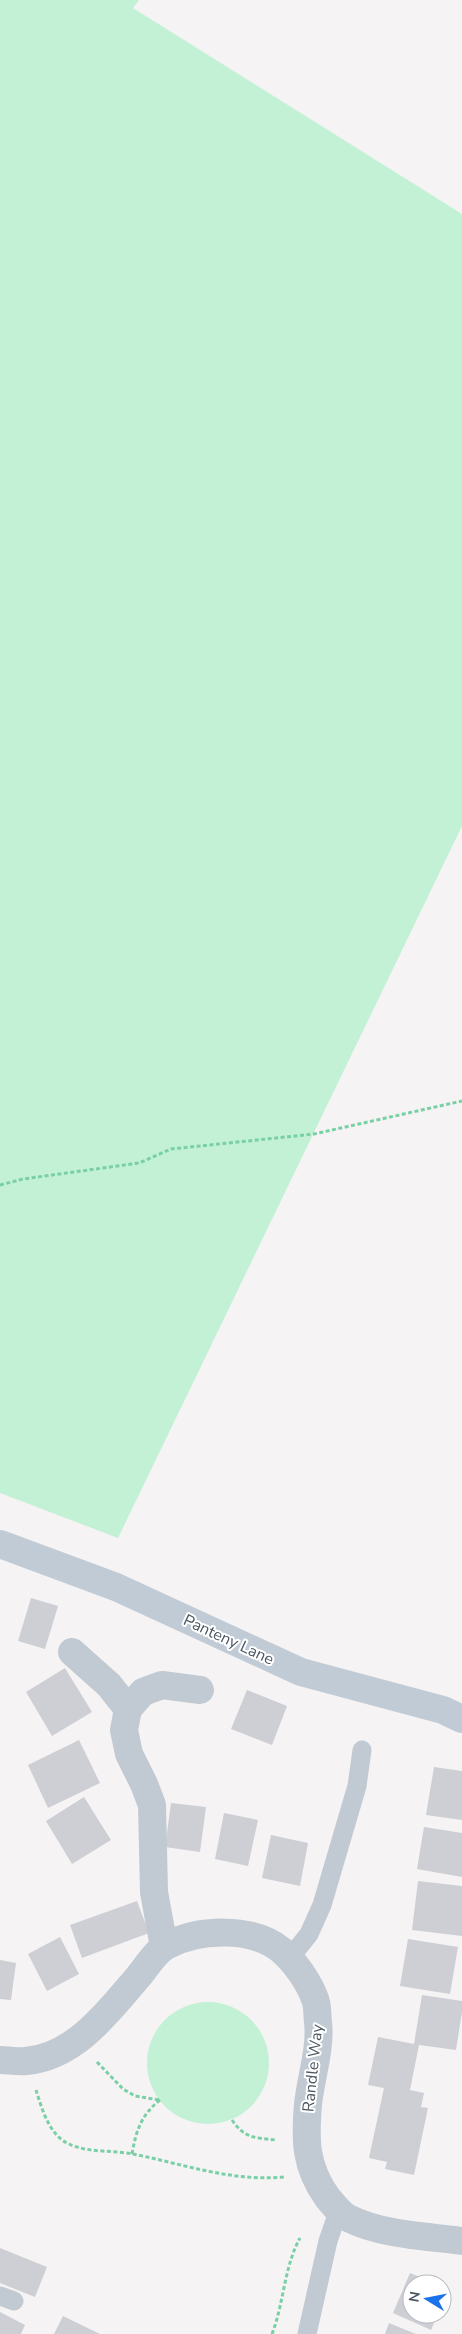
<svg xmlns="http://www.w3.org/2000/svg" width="462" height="2334" viewBox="0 0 462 2334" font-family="'Nunito Sans',sans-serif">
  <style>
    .green { fill: #c3f1d5 }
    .building { fill: #cdcfd5 }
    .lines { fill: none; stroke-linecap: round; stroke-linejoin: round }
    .path { stroke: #7ad0a6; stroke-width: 3; stroke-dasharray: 4 2.5; stroke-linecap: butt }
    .lane { stroke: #c1cad2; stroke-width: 19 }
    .street { stroke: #c1cad2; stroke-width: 28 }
    .secondary { stroke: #c1cbd6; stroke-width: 28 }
    .labels { text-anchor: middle; stroke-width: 4; stroke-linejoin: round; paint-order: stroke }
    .street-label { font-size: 16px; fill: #4a5661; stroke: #fff }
  </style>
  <rect width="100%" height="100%" fill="#f5f3f3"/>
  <path class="green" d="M0 0H139L133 8 462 214V826L118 1538 0 1493Z
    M147 2063a61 61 0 1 1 122 0a61 61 0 1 1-122 0Z"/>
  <path class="building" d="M31 1598 58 1606 45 1649 18 1641Z
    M65 1668 92 1712 52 1736 26 1692Z
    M247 1690 287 1706 272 1745 231 1729Z
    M79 1740 100 1783 48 1808 28 1765Z
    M434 1767 462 1771V1820L426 1815Z
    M84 1797 111 1840 72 1864 46 1821Z
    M171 1803 206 1807 200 1852 165 1847Z
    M224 1813 258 1820 248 1866 215 1859Z
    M424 1827 462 1833V1877L417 1869Z
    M271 1835 308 1843 300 1886 262 1878Z
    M418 1881 462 1886V1936L412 1930Z
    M137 1901 149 1933 82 1958 70 1925Z
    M60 1937 79 1974 47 1991 28 1954Z
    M408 1939 458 1947 450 1994 400 1986Z
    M0 1960 16 1963 11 2000 0 1999Z
    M422 1995 462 2001V2012L456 2050 419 2045 410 2090 424 2093 421 2107 428 2108 414 2175 385 2169 387 2162 369 2158 384 2088 368 2085 378 2037 414 2044Z
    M0 2248 47 2267 35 2297 0 2283Z
    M410 2273 437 2284H412V2314H438L431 2330 393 2313Z
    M442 2286 449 2289 442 2304Z
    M0 2312 25 2325 21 2334H0Z
    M63 2316 100 2334H54Z
    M389 2323 416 2334H385Z"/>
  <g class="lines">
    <path class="path" d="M0 1185 23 1179 139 1163 171 1149 314 1134 462 1101
      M97 2062 123 2089 135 2096 160 2100
      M36 2090C42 2109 49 2135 69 2144 88 2153 113 2150 133 2154 183 2164 232 2182 284 2177
      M232 2120C244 2138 255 2138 276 2140
      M132 2154C136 2131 141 2115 160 2100
      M272 2334C284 2303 284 2267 300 2238"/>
    <path class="lane" d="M289 1959 309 1934 322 1905 357 1786 362 1750
      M0 2296 14 2301
      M307 2334 328 2241 339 2209"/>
    <path class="street" d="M72 1652 109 1685 128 1709
      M164 1947 154 1892 152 1805 144 1784 129 1754 124 1730 128 1709 143 1692 162 1685 200 1690
      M0 2060C8 2060 18 2062 26 2061 75 2057 109 2011 138 1977 146 1968 155 1952 166 1946 197 1929 252 1926 281 1950 295 1962 309 1982 315 1999 318 2006 317 2015 318 2022 321 2048 311 2077 308 2104 305 2140 305 2166 327 2197 333 2204 340 2214 348 2218 382 2235 425 2236 462 2241"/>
    <path class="secondary" d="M0 1544 116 1587 301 1672 443 1710 462 1719"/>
  </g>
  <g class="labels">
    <g class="street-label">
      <text transform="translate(229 1639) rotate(25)" y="6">Panteny Lane</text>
      <text transform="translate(312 2068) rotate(-84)" y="6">Randle Way</text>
    </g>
  </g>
  <g transform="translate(427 2299) rotate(280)"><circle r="24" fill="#ffffff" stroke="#b7bbc0"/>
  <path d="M0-4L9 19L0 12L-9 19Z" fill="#1a73e8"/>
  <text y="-8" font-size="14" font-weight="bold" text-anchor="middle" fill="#4a5661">N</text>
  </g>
</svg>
